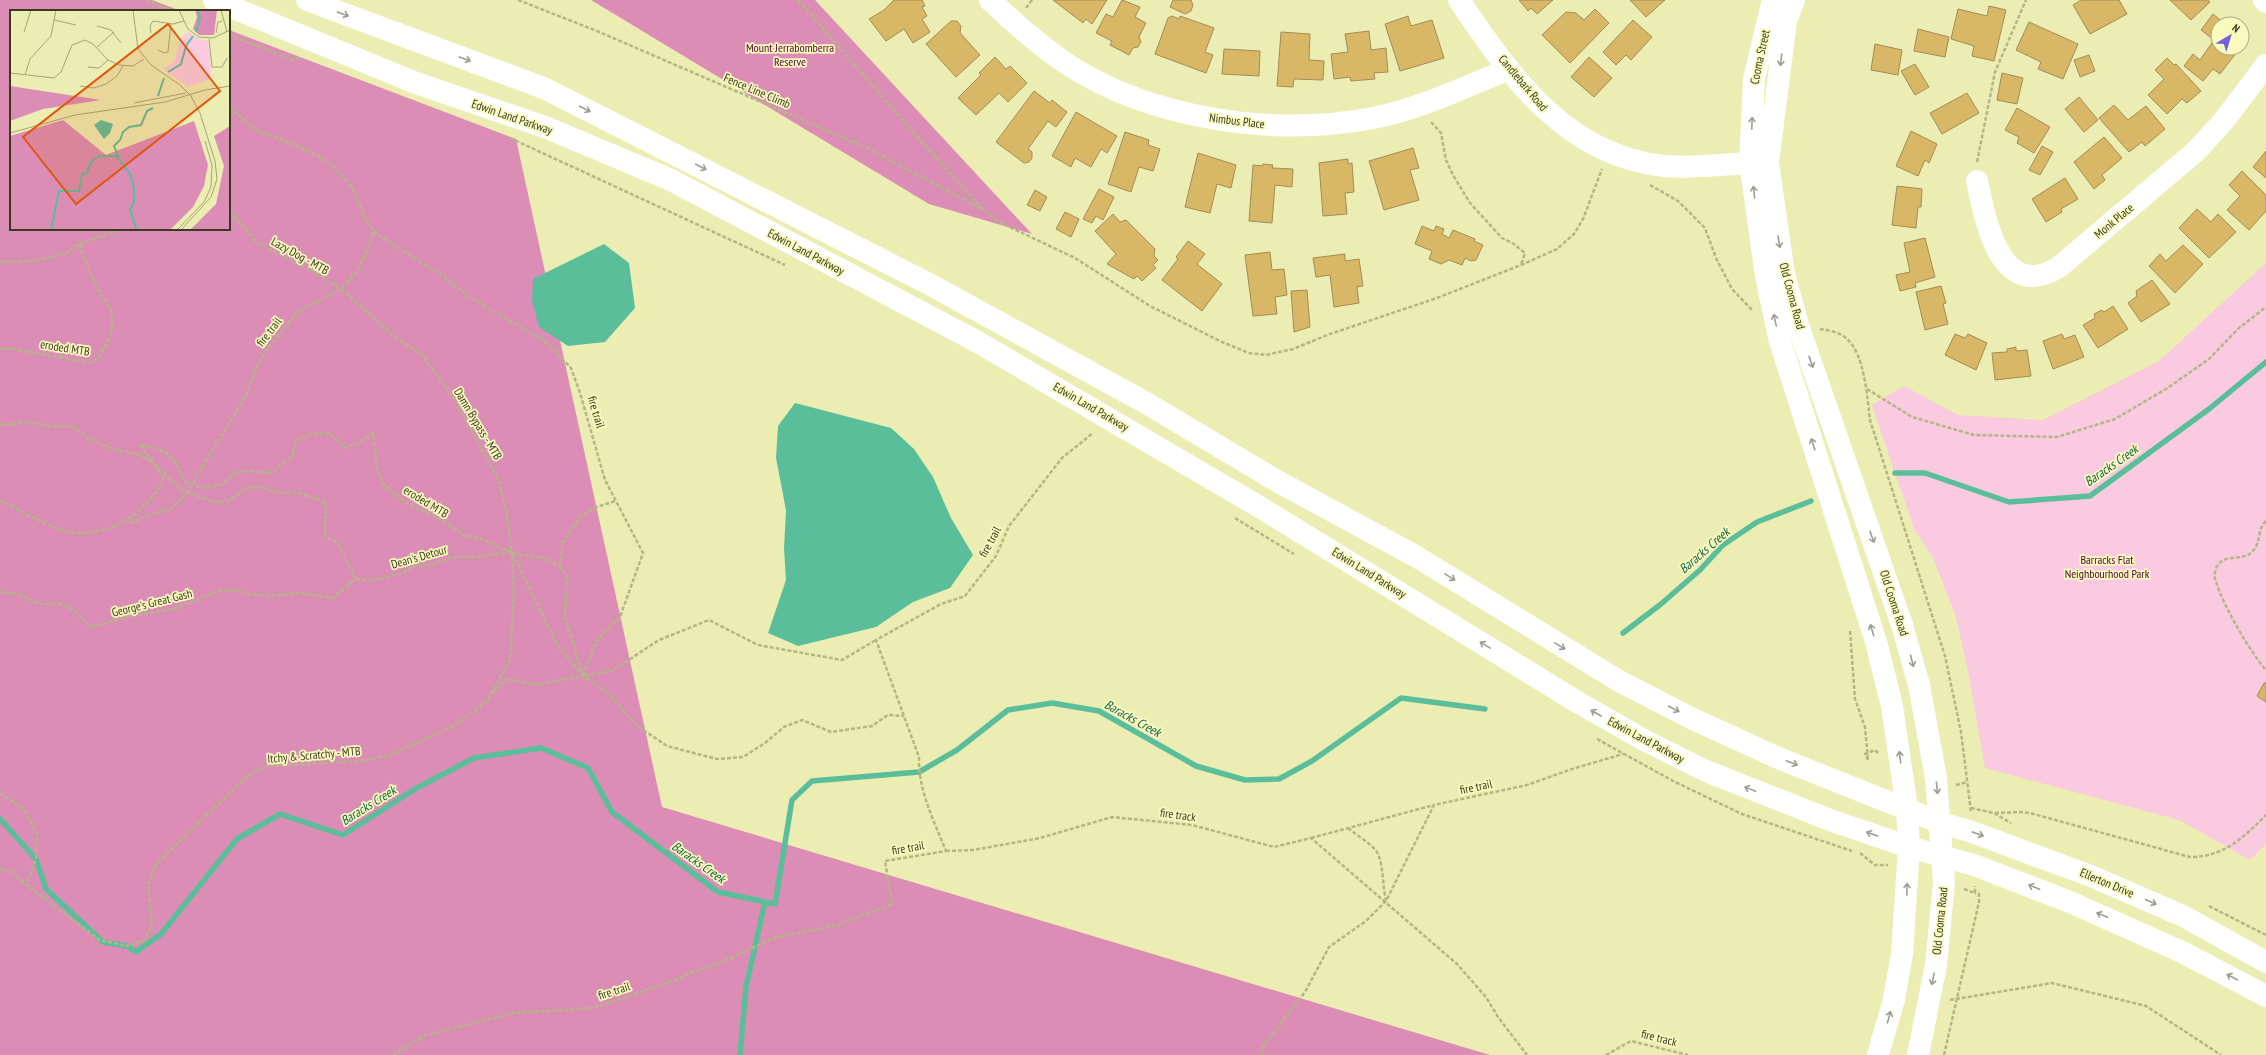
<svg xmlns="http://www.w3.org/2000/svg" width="2266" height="1055" viewBox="0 0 2266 1055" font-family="'PT Sans Narrow',sans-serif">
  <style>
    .green { fill: #f9cae0 }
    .forest { fill: #db8db5 }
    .water { fill: #5bbe9b }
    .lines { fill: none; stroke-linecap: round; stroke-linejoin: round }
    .stream { stroke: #5bbe9b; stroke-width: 5.5 }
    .building { fill: #d8b867; stroke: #a28c57 }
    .path { stroke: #b5b686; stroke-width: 2.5; stroke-dasharray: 4 2; stroke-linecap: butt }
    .street { stroke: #fff; stroke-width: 22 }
    .secondary { stroke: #fff; stroke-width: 22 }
    .oneway { stroke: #9c9c91 }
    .labels { text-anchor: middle; stroke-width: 3.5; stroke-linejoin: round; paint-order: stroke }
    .park-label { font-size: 12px; fill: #4c0632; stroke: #fafabf }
    .street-label { font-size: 12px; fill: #3a3a23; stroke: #fafabf }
    .water-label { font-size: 13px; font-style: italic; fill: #13614a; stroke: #fafabf }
    .inset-river { fill: none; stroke: #5bbe9b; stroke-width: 2 }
    .inset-road { fill: none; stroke: #a5a579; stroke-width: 1 }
    .view { fill: #df570d; fill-opacity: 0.15; stroke: #df570d; stroke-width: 2 }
    .inset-edge { fill: none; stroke: #3a3a23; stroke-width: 2 }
  </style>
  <rect width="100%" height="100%" fill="#ecedb2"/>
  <path class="green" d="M2266 263V844L2250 860 2179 820 1985 768 1968 672 1956 617 1933 558 1914 529 1872 405 1904 386 1958 415 2043 420 2159 361Z"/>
  <path class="forest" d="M0 0H152L181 11H11V229H229V30L516 139 662 807 1490 1055H0Z
    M591 0H815L1032 234 929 204Z"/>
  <path class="water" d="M604 244 629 263 635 308 605 342 568 346 539 327 532 301 533 279Z
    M795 403 891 428 914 449 933 477 951 518 973 555 950 588 913 602 876 627 798 646 768 633 786 580 784 548 786 510 776 458 778 426Z"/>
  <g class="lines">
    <path class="stream" d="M1895 473H1925L2009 502 2090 496 2209 409 2266 362
      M1623 633 1661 604 1700 570 1723 545 1757 522 1811 501
      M0 819 36 859 46 889 103 942 127 946 136 952 161 934 237 839 280 814 343 835 415 789 474 758 541 748 588 768 612 812 718 892 775 904 792 800 812 781 919 772 957 750 1008 710 1052 703 1099 711 1196 766 1245 780 1279 779 1312 761 1401 698 1485 709
      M740 1055 746 987 765 902"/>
  </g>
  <path class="building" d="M894 0H922L925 6 922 7 927 16 922 19 930 32 913 43 904 29 886 41 869 19 884 10Z
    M1053 0H1107L1092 24 1086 19 1083 23Z
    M1122 0 1140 7 1135 17 1146 23 1139 37 1141 42 1138 47 1133 48 1129 55 1110 45 1112 41 1096 33 1106 14 1113 17Z
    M1173 0H1191L1193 5 1191 11 1185 14 1170 7Z
    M1519 0H1553L1537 14 1531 8 1528 11Z
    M1630 0H1665L1646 17Z
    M2081 0H2119L2127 14 2090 34 2073 5Z
    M2170 0H2208L2210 2 2191 20Z
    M1989 6 2006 10 1994 61 1972 56 1974 46 1951 39 1958 9 1987 16Z
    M1595 9 1609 23 1570 63 1542 35 1566 12 1576 13 1584 20Z
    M2213 14 2225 24H2218V48H2240L2220 74 2213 69 2203 81 2184 66 2193 54 2200 60 2214 40 2201 30Z
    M1172 16 1179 19 1180 16 1214 28 1205 52 1213 55 1206 73 1155 54 1168 18Z
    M1408 16 1411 26 1432 20 1444 58 1400 71 1385 24Z
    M1633 20 1652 37 1631 60 1626 55 1616 65 1603 52Z
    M951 21H957L961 26 960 33 980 55 956 77 926 44Z
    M2029 22 2078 44 2063 79 2038 69 2041 62 2016 50Z
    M1918 29 1949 37 1945 57 1914 51Z
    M1369 31 1371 50 1386 48 1388 72 1374 73 1375 79 1351 81 1350 77 1334 79 1331 54 1348 52 1345 34Z
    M1281 32 1310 34 1309 60 1324 61 1323 80 1294 79 1293 87 1277 86Z
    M1875 44 1902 50 1898 75 1871 70Z
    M1224 49 1260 51 1259 76 1222 74Z
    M2089 55 2095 71 2080 77 2074 60Z
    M995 57 1006 69 1010 66 1027 83 1008 102 999 93 976 115 958 98 981 75 979 73Z
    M1589 57 1612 78 1594 97 1571 77Z
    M2167 58 2174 65 2176 64 2201 91 2187 103 2182 99 2167 114 2148 95 2164 79 2155 70Z
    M1915 64 1929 87 1915 95 1901 71Z
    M2002 73 2023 78 2017 104 1997 100Z
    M1034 91 1050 103 1052 100 1067 112 1056 127 1048 121 1028 149 1032 152V158L1029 162 1024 163 996 142Z
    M1967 93 1979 113 1942 134 1930 113Z
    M2079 97 2098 120 2084 132 2065 109Z
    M2114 105 2128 120 2146 106 2165 129 2145 146 2142 142 2129 152 2099 118Z
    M2017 108 2050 127 2034 153 2017 143 2019 137 2005 130Z
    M1076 112 1117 136 1107 153 1101 149 1091 167 1075 158 1071 167 1052 156Z
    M1911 131 1937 144 1929 163 1925 160 1918 176 1896 166Z
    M1125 132 1149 140 1148 145 1160 149 1153 171 1139 167 1131 192 1108 184Z
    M2104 137 2122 158 2102 175 2105 180 2094 189 2074 162Z
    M2042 146 2053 152 2040 175 2029 170Z
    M1413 148 1419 168 1410 170 1419 200 1384 210 1369 161Z
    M2266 151V178L2253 167Z
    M1198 153 1236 165 1231 188 1217 184 1210 213 1185 207Z
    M1348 159V164L1352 163 1354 192 1345 193 1347 214 1323 216 1319 163Z
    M1263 164 1273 165 1272 168 1293 169 1292 187 1275 185 1272 223 1249 221 1253 165 1262 166Z
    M2242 171 2266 195V211L2249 230 2227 210 2240 196 2229 185Z
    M2065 178 2078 199 2061 209 2062 212 2046 222 2032 199Z
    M1897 186 1922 189 1921 207H1918L1916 228 1892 225Z
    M1099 189 1114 197 1103 220 1096 216 1092 223 1083 219Z
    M1035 190 1047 197 1040 211 1027 205Z
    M2197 209 2211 222 2218 214 2236 232 2209 258 2179 228Z
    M1065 212 1079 219 1071 237 1056 229Z
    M1113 214 1120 222 1126 220 1155 249 1154 256 1158 260 1153 265 1156 268 1142 281 1137 276 1134 279 1107 264 1116 254 1095 231Z
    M1422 226 1434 231 1436 226 1444 229 1442 234 1449 238 1453 230 1475 239 1474 241 1483 245 1476 260 1471 261 1465 258 1462 265 1449 260 1441 264 1429 259 1432 251 1415 244Z
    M1925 238 1935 277 1915 283 1916 287 1900 291 1896 275 1910 272 1904 243Z
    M1188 241 1205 254 1197 264 1222 284 1202 311 1162 280 1178 259 1176 257Z
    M2183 245 2203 264 2175 293 2149 266 2160 254 2166 261Z
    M1270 252 1272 270 1284 269 1287 295 1275 297 1277 314 1253 316 1245 255Z
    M1345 254V261L1359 259 1363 286 1357 287 1359 303 1334 307 1330 275 1316 277 1313 258Z
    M2152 280 2170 304 2141 322 2128 303 2137 296 2136 291Z
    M1941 286 1946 303 1943 304 1948 324 1925 330 1916 292Z
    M1307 290 1310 327 1294 332 1291 291Z
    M2113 306 2128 329 2098 348 2083 325 2095 318 2094 314 2102 310 2104 312Z
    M1955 334 1965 338 1968 334 1987 343 1976 370 1945 355Z
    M2062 334 2064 339 2075 335 2084 357 2053 369 2043 341Z
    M2016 347V351L2027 350 2031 376 1995 380 1992 353 2007 352V349Z
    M2264 683H2266V702L2257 696Z"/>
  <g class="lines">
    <path class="path" d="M146 0 172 11
      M518 0 597 31 865 147 982 209
      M798 0 950 174 984 210 1001 223 1075 258 1150 306 1222 342 1249 353 1266 355 1293 349 1330 334 1437 298 1521 265 1557 249 1574 234 1583 219 1602 169
      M1026 8 1032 0
      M229 35 293 60 302 58
      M229 107 255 129 297 146 320 157 335 168 352 187 366 220 374 232 444 277 468 296 546 342 571 368 580 393 605 480 643 553 620 617 596 641 583 676
      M1431 122 1441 133 1446 160 1453 175 1470 203 1502 238 1514 244 1525 253 1521 265
      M510 138 785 265
      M1977 162 1995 72 2026 0
      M1650 185 1678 201 1705 228 1716 258 1732 289 1753 311
      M0 262 34 261 51 257 68 252 79 244 123 229
      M1820 329C1828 330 1839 332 1846 338 1865 354 1867 397 1870 420L1945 656 1961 732 1971 812
      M0 349 7 348 93 363C107 348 118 327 109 306 106 300 100 295 97 288 90 274 85 259 79 244
      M1867 389 1912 417 1974 435 2057 437 2115 419 2166 389 2209 359 2239 328 2266 307
      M0 424 9 425 25 422 52 426H71L87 437 110 448 140 455 153 463
      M0 500C21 511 58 534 82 533 118 532 147 510 164 480L156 467
      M1235 518 1294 554
      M124 521 132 523 148 515 170 509 187 493 246 395 257 366 266 351 296 313 340 289 349 280 356 272 369 247 374 232
      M2266 521C2257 529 2261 542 2253 551 2244 562 2226 553 2218 565 2214 570 2214 577 2216 582 2223 605 2250 652 2266 670
      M513 554 557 645 583 676 612 671 659 640 709 620 758 645 842 660 876 640
      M560 567 563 542 581 516 594 508 615 501
      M356 579 338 543 325 536 326 502 296 492 279 493 264 488 250 487 226 502H213L184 491 155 465 140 445C167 448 175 457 185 482L202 488 221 485 236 472 252 471 270 473 293 456 295 440 311 434 329 433 346 448 358 443 373 433 377 468 383 484 408 504 439 518 463 535 481 539 516 554 545 558 560 567 567 577 565 618 583 676 609 694 636 725 667 746 717 759 743 757 765 743 784 727 802 720 831 732 872 726 888 715 904 716
      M356 579 375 580 408 571 413 566 431 565 452 557H474L511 552
      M0 592 18 594 39 604H61L72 609 89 626 104 624 125 617 173 609 219 591 236 590 250 594 269 596 303 593 332 598 356 579
      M1850 631 1855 699 1865 727 1868 760
      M492 693 508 679 536 685 583 676
      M1597 739 1675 782 1742 814 1852 851
      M1868 760 1865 754 1875 750 1878 753
      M1956 785 1967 782
      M0 793 24 809 37 833 36 859 26 885
      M1971 808 1994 813 2011 823
      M1995 813 2021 812 2030 813 2190 857C2224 857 2243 838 2266 815
      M1348 828C1355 834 1373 845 1377 852 1384 865 1382 885 1386 900
      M1311 838 1434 805
      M946 851 973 850 1040 838 1112 817 1192 825 1274 847 1311 838 1457 964 1486 997 1498 1017 1527 1055
      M1860 853 1875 865H1888
      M0 869 11 871 26 885 100 940 127 946 145 940 152 925 148 886 156 864 250 774 267 766 360 761 391 755 457 724 488 700 510 660 514 591 512 552 506 510 498 479 455 400 422 355 392 335 346 293 320 275 256 242 229 210
      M1964 889 1975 893V886
      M2209 906 2266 935
      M1950 1000 2052 983 2146 1006 2221 1055
      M393 1055 423 1036 514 1013 592 1008 656 987 733 957 776 937 838 925 892 904 885 861 946 851C934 821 918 790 919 757L876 640 941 604 965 596 996 556 1009 526 1062 458 1093 433
      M1262 1055 1263 1047 1305 992 1329 947 1366 921 1386 901 1434 805 1527 785 1572 769 1623 754
      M1606 1055 1631 1041 1688 1055
      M1944 1055 1979 902V894L1975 893"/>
    <path class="street" d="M990 0C1014 23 1039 45 1067 64 1151 119 1274 137 1373 118 1420 109 1465 87 1509 69
      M2264 0 2266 2
      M1977 181C1985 219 2000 304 2059 267L2195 152 2222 123 2266 65"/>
    <path class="secondary" d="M214 0 416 83 545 127 671 180 976 341 1258 506 1579 703 1644 740 1706 771 1830 820 1909 847 1974 865 2070 902 2182 952 2266 996
      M307 0 546 89 931 285 1148 404 1277 481 1417 557 1619 681 1693 719 1776 757 1941 823 1972 832 2091 876 2183 916 2266 962
      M1459 0C1510 76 1566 156 1664 166 1697 169 1732 163 1764 162
      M1773 0 1754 79 1750 162 1766 276 1779 338 1876 642 1892 706 1907 809 1909 847 1902 954 1894 999 1878 1055
      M1794 0 1786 21 1768 162 1784 274 1798 325 1902 625 1919 685 1936 778 1944 883 1936 965 1918 1055"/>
  </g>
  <defs><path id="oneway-shaft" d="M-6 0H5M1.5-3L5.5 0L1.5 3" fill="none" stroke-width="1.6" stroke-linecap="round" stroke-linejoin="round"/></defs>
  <g class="oneway">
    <use href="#oneway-shaft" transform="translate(343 14) rotate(20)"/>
    <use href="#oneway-shaft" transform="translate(465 59) rotate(20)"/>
    <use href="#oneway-shaft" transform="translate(1781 60) rotate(97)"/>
    <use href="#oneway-shaft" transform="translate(585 109) rotate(27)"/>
    <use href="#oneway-shaft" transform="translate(1752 123) rotate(-88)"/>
    <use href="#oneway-shaft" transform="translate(701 167) rotate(27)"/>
    <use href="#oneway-shaft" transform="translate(1754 192) rotate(-96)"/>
    <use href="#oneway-shaft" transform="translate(1779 242) rotate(81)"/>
    <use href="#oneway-shaft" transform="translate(1775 320) rotate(-102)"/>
    <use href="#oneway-shaft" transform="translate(1811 362) rotate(71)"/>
    <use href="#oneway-shaft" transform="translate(1813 444) rotate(-108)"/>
    <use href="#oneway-shaft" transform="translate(1872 537) rotate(71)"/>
    <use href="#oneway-shaft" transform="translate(1450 577) rotate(32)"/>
    <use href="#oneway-shaft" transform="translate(1872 630) rotate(-107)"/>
    <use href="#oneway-shaft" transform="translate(1485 645) rotate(-148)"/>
    <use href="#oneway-shaft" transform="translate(1560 646) rotate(31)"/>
    <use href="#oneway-shaft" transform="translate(1912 661) rotate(75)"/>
    <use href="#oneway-shaft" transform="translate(1674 709) rotate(28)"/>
    <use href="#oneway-shaft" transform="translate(1596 713) rotate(-150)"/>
    <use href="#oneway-shaft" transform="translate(1900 757) rotate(-97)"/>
    <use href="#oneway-shaft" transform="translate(1792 763) rotate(21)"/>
    <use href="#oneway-shaft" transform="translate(1937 788) rotate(84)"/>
    <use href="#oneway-shaft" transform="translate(1750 789) rotate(-158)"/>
    <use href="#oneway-shaft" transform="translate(1872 834) rotate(-160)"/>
    <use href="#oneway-shaft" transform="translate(1978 834) rotate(20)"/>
    <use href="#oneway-shaft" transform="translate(2034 887) rotate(-158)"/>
    <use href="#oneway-shaft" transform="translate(1907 889) rotate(-88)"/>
    <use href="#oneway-shaft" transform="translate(2151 902) rotate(24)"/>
    <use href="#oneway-shaft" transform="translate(2102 915) rotate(-157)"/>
    <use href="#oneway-shaft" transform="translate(2232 977) rotate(-152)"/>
    <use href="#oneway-shaft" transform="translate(1933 979) rotate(101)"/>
    <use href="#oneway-shaft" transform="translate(1889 1017) rotate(-75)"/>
  </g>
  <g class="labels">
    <g class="park-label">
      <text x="790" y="52">Mount Jerrabomberra<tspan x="790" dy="14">Reserve</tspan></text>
      <text x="2107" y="564">Barracks Flat<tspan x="2107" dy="14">Neighbourhood Park</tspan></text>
    </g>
    <g class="street-label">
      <text transform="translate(1760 57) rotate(-78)" y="4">Cooma Street</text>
      <text transform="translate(1523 83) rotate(50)" y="4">Candlebark Road</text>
      <text transform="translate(757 91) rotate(23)" y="4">Fence Line Climb</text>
      <text transform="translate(512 117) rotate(19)" y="4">Edwin Land Parkway</text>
      <text transform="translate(1237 121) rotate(7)" y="4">Nimbus Place</text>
      <text transform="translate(2114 221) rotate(-40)" y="4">Monk Place</text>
      <text transform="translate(806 252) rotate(28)" y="4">Edwin Land Parkway</text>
      <text transform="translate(300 256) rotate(29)" y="4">Lazy Dog - MTB</text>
      <text transform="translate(1792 296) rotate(75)" y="4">Old Cooma Road</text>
      <text transform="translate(269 332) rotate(-53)" y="4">fire trail</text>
      <text transform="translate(65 348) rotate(9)" y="4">eroded MTB</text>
      <text transform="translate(1091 407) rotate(30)" y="4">Edwin Land Parkway</text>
      <text transform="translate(596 412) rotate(73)" y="4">fire trail</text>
      <text transform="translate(478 424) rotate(59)" y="4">Damn Bypass - MTB</text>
      <text transform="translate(426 502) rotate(31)" y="4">eroded MTB</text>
      <text transform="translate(990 542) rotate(-62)" y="4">fire trail</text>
      <text transform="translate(419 557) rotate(-16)" y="4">Dean's Detour</text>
      <text transform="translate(1369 573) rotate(32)" y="4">Edwin Land Parkway</text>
      <text transform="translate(152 603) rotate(-14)" y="4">George's Great Gash</text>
      <text transform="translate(1894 603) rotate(72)" y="4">Old Cooma Road</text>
      <text transform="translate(1646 740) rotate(28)" y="4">Edwin Land Parkway</text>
      <text transform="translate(314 755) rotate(-5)" y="4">Itchy &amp; Scratchy - MTB</text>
      <text transform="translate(1476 787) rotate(-12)" y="4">fire trail</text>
      <text transform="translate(1178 815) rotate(8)" y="4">fire track</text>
      <text transform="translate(908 848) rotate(-10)" y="4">fire trail</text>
      <text transform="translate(2107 883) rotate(23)" y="4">Ellerton Drive</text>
      <text transform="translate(1940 921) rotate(-84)" y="4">Old Cooma Road</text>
      <text transform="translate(614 991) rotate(-18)" y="4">fire trail</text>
      <text transform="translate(1659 1038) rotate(14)" y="4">fire track</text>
    </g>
    <g class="water-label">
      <text transform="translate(2111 465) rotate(-35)" y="5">Baracks Creek</text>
      <text transform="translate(1704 550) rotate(-41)" y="5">Baracks Creek</text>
      <text transform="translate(1133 718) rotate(29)" y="5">Baracks Creek</text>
      <text transform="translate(368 805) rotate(-32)" y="5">Baracks Creek</text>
      <text transform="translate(699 862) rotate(35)" y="5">Baracks Creek</text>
    </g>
  </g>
  <g transform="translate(10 10)">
    <rect width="220" height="220" fill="#ecedb2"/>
    <path d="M178 22 190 29 198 31 201 58 200 69 178 77 153 59 164 52 171 28Z" fill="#f9cae0"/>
    <path d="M185 0H207L204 25H189L183 19 187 7ZM0 76 91 90 33 99 0 111ZM53 110 96 145 184 111 198 155 194 176 183 197 160 220H0V126ZM220 116V220H180L206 194 214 156 204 126Z" fill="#db8db5"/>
    <path d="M91 110 103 114 100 123 94 129 84 115Z" fill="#5bbe9b"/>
    <path class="inset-river" d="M186 22 190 8 188 0M158 62 171 54 176 36 183 26M148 86 154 68M107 147 120 164 124 178V191L120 200 127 220M41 220 49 181H69L72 165 77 163 81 152 89 146H108L104 136 110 130 113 122 119 117 131 115 137 101 143 98"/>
    <path class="inset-road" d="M123 0 128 39 141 55 170 75 181 86 190 103 205 151 207 169 201 187 171 220M169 0 178 19 189 27 203 28 220 20M211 0 217 22M44 10 66 15M87 16 101 20 111 33M14 22 21 0M141 23 140 16 143 11 163 14 174 11M206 23 208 12 212 11M199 29 202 57H212L217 48M87 37 104 22M148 40 154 43 158 42 161 14M78 57 89 58 98 50M0 63 44 68 51 62 62 35 75 30 83 34 98 50 109 55 123 56 134 49M15 65 20 49 41 26 46 0M70 76 84 78 96 74 107 66 113 56M124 93 176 83M0 123 65 105 155 92 195 80 220 76M167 220 194 192 201 177 202 155 195 131"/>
    <path class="view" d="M158 14 210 81 66 194 13 127Z"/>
    <rect width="220" height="220" class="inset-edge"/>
  </g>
  <g transform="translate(2230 36) rotate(38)"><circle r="19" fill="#fafabf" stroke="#adad81"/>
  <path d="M0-3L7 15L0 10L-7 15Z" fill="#7760db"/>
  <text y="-6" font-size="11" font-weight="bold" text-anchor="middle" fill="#3a3a23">N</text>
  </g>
</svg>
